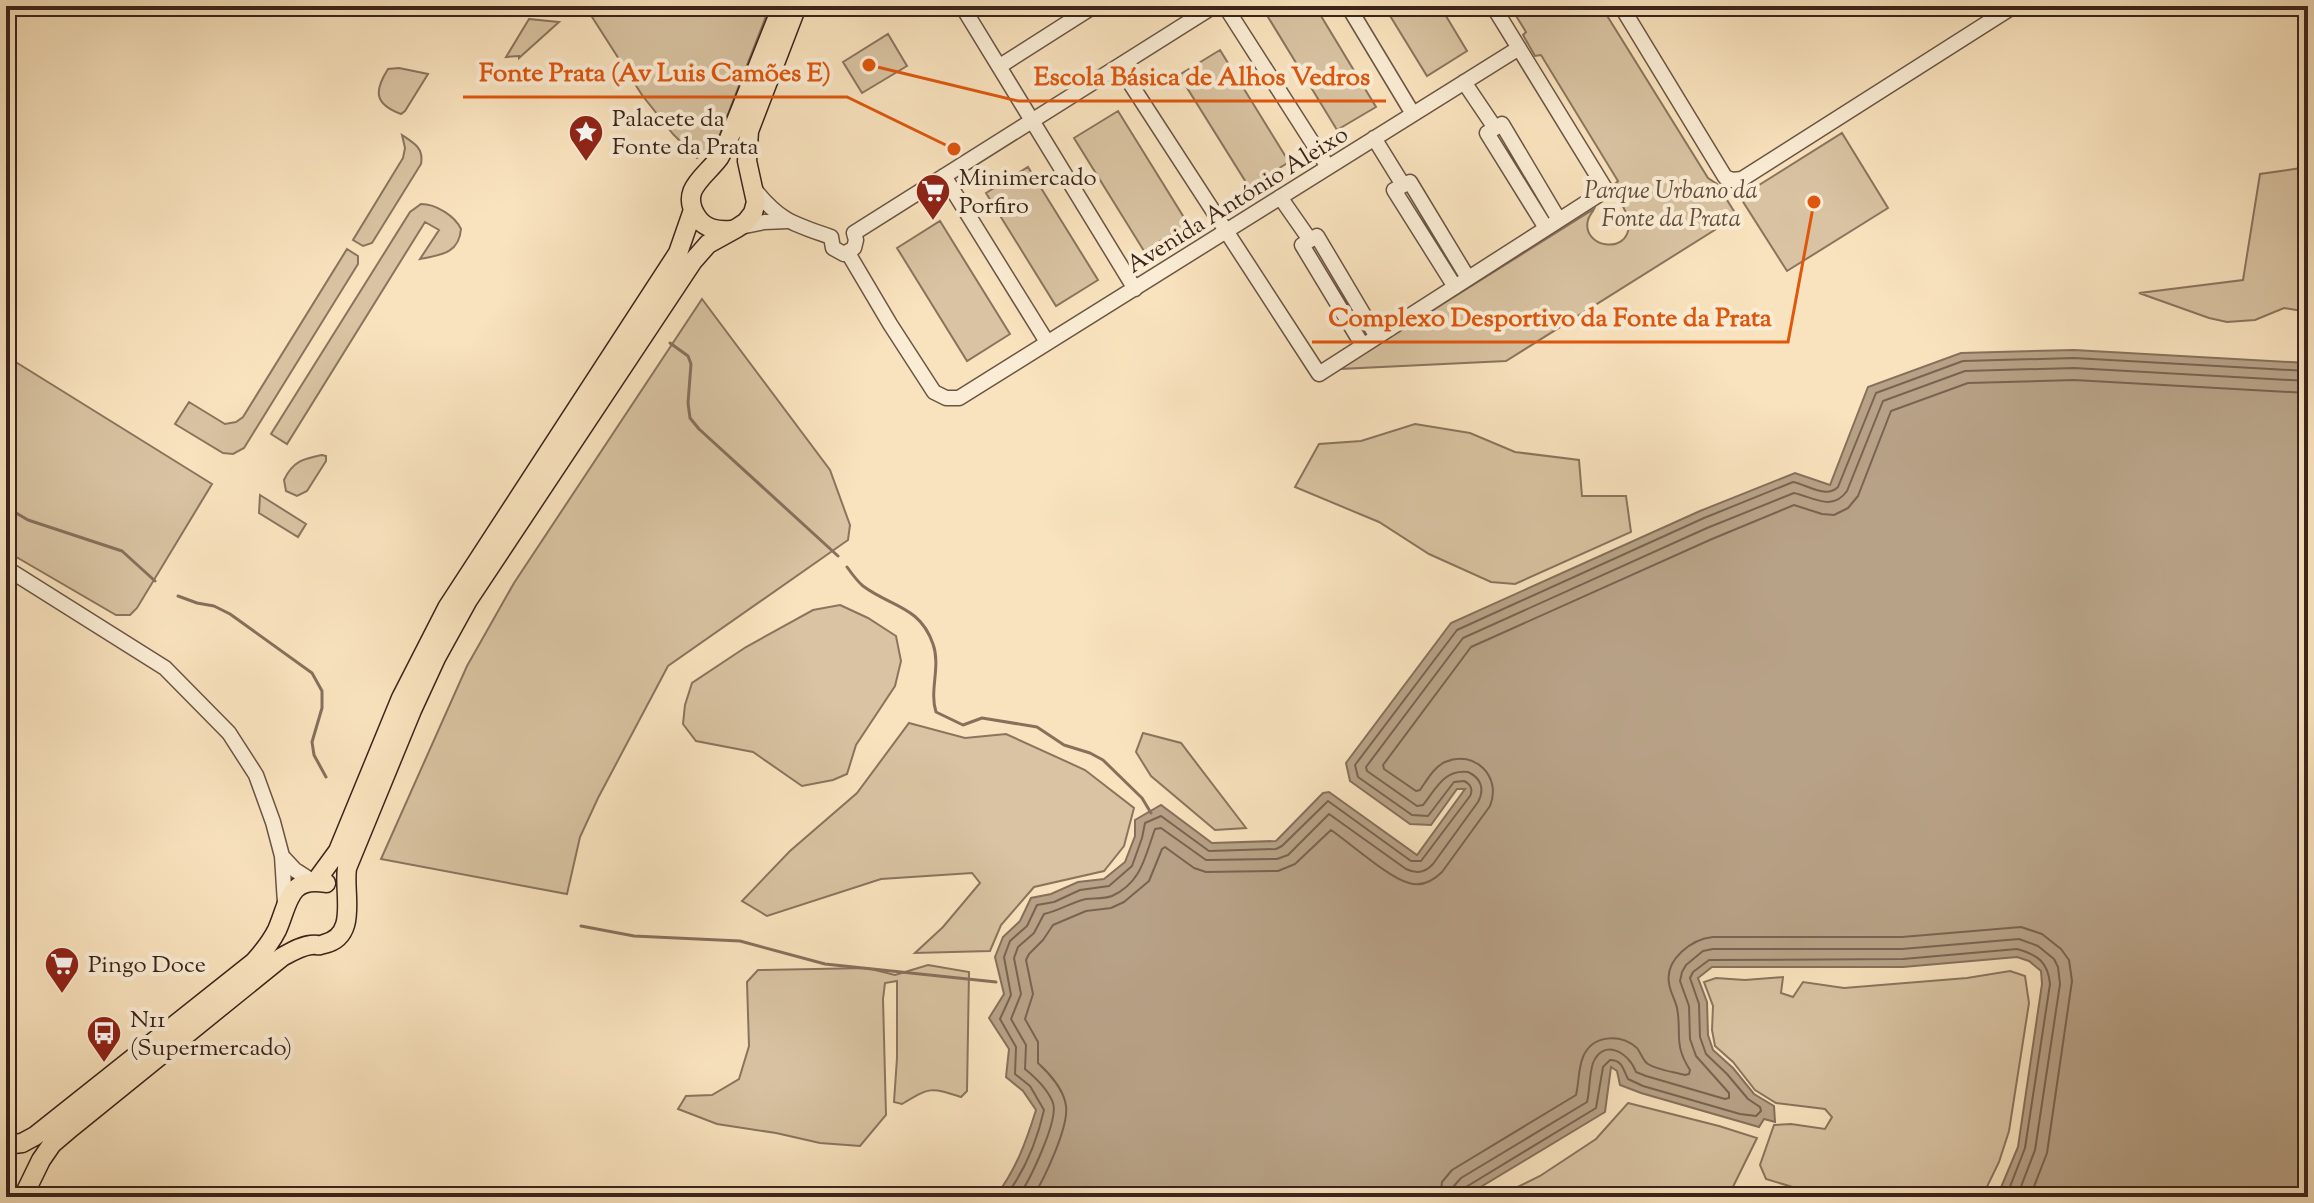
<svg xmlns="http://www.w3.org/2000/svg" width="2314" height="1203" viewBox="0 0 2314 1203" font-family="'Sorts Mill Goudy',serif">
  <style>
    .green { fill: #d9c3a2; stroke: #8a745e; stroke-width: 2 }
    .water { fill: #b8a287; stroke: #86705c; stroke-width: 2 }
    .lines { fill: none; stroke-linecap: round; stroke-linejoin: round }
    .shore { stroke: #796351; stroke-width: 2 }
    .stream { stroke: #86705c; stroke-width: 3 }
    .minor-casing { stroke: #6a5444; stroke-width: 17 }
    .major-casing { stroke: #3a241b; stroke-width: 21 }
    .minor { stroke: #fbedd5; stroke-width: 14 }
    .major { stroke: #f9e3be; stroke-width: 18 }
    .labels { text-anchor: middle; stroke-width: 8; stroke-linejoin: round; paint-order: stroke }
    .poi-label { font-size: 24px; fill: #3a241b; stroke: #fbedd5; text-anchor: start }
    .park-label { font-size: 24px; font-style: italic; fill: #624c3d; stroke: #fbedd5 }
    .street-label { font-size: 24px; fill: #3a241b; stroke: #fbedd5 }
    .leader { fill: none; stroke: #df560d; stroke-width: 3 }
    .callout-dot { fill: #df560d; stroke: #fbedd5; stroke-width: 3 }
    .callout-label { font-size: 26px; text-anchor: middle; font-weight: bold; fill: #df560d; stroke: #fbedd5; stroke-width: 8; stroke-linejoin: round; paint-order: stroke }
  </style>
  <rect width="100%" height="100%" fill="#f9e3be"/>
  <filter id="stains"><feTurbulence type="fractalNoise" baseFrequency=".0025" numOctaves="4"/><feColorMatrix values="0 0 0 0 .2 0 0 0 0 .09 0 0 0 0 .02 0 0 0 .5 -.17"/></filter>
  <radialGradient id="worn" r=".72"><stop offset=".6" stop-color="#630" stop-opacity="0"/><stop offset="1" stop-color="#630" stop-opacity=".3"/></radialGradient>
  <path class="green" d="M585 6H770L719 137 712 149 697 158 673 134 642 95Z
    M1286 6H1315L1376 107 1337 130 1268 17Z
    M1384 6H1440L1467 51 1427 76Z
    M1510 6H1601L1708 178 1717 184 1737 216 1506 361 1339 369 1594 209C1592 213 1589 216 1588 220 1581 247 1628 256 1629 225 1629 213 1621 206 1618 195 1617 191 1616 188 1614 185L1618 181 1541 55 1535 56 1523 35 1526 32Z
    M529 19 559 22 519 58V56L506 57Z
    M888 34 907 66 862 93 843 62Z
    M1220 50 1289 162 1249 187 1179 75Z
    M399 68 428 74 405 111 401 114C374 104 374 91 388 69Z
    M1118 111 1188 224 1144 251 1074 138Z
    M1842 133 1888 208 1787 271 1740 197Z
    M402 135C414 143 424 148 421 164L372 243 363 246 353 240 403 158 405 148Z
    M1028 167 1098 280 1056 306 986 193Z
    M2308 167V312L2284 308 2255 320 2227 322 2209 318 2139 293 2243 280 2260 174Z
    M421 204C436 204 455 216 461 229 459 254 440 255 420 259L439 230 425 222 287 444 271 434 410 212Z
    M940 221 1010 334 967 361 897 248Z
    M347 249 358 256V264L244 448 233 454 223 453 175 424 189 402 225 424 236 422 243 417Z
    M702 299 830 470 850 525 848 540 668 666 598 798 580 837 567 894 381 859 467 666 514 583Z
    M6 356 212 484 137 608 130 615H116L6 551Z
    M1415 424 1470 433 1515 452 1579 460 1582 496H1626L1631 532 1515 584 1491 582 1429 554 1379 522 1295 487 1319 444 1361 441Z
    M322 455 326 456V461L307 491 297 496 286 491 284 480C293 461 303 459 322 455Z
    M260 495 306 524 298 537 259 513Z
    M840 605 868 618 896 636 901 661 895 686 856 745 847 774 833 780 802 786 753 752 696 741 683 724 685 705 692 683 746 647 813 610Z
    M909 723 965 738 1006 734 1085 770 1134 808 1124 846 1104 871 1034 887 1001 925 990 951 915 953 943 927 980 883 972 873 881 879 767 916 742 901 790 851 857 793Z
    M1143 733 1181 743 1246 828 1215 830 1151 776 1136 752Z
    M928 965 969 972 967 1091 961 1097C930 1087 930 1087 902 1104L894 1102 897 1058V981L885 983 883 999 886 1115 860 1146 820 1143 776 1133 717 1124 678 1109 686 1096 712 1095 739 1079 749 1046 747 982 758 970 867 968 895 975Z
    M2010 971 2025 976 2029 1003 2009 1131 1999 1162 1983 1195 1968 1194 1966 1197H1826L1766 1179 1760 1165 1774 1125 1791 1124 1825 1129 1832 1117 1825 1109 1776 1103 1755 1090 1733 1062 1715 1046 1712 1030 1713 1006 1704 982 1716 978 1745 980 1783 977 1781 993 1793 997 1803 982 1844 988 1967 978Z
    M1628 1103 1719 1126 1757 1138 1728 1197H1497L1540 1176 1596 1139Z"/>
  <path class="water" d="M2074 350 2308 363V1197H1997L2018 1147 2042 984 2041 971 2029 961 2017 957 1903 967H1712L1698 978 1707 1002 1708 1035 1713 1050 1733 1068 1754 1094 1774 1106 1775 1122 1764 1119 1759 1127 1641 1093 1620 1085 1617 1071 1611 1067 1605 1112 1464 1197H995C1016 1170 1026 1142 1036 1110L1023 1091 1006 1077 1009 1049 989 1018 1004 994 995 957 1003 937 1020 921 1031 898 1051 894 1078 882 1104 879 1125 862 1135 836V820L1161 805 1212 843 1276 841 1323 793 1329 792 1417 855 1465 789H1457L1431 825 1410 824 1350 781 1346 763 1451 623 1700 511 1795 473 1830 485 1868 387 1961 353Z"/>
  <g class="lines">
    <path class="shore" d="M1005 1197C1025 1171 1037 1141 1044 1110L1030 1086 1015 1074 1016 1047 1000 1019 1011 995 1004 957 1010 941 1027 926 1037 905 1054 902 1080 890 1109 886 1132 866 1142 838 1145 823 1161 816 1209 851 1276 849 1282 846 1328 801 1411 861H1421L1470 796C1473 790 1471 784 1464 781L1454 782 1428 816 1412 815 1358 777 1355 765 1457 630 1704 518 1793 482C1808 485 1826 499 1838 487L1876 393 1963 361 2074 358 2308 371
      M1018 1197C1029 1182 1059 1120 1053 1103 1048 1089 1036 1078 1025 1069L1026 1045 1011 1019 1021 994 1014 958 1018 947 1034 933 1044 914C1059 911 1072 902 1086 899 1094 898 1104 899 1112 896 1142 882 1145 856 1155 829L1161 828 1206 860 1277 859 1288 855 1329 814 1406 869C1416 874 1425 873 1433 864L1478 802C1485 789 1481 778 1468 772 1444 769 1436 789 1423 805L1417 806 1367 771 1366 767 1463 638 1707 528 1794 493C1813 497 1832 512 1847 491L1883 401 1965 371 2074 368 2308 381
      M1033 1197C1044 1179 1069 1127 1066 1106 1064 1090 1049 1073 1038 1063V1042L1025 1019 1033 994 1026 960 1029 954 1043 940 1053 925 1086 911 1111 908 1124 902 1149 881 1162 849 1165 847 1194 868 1206 872 1278 871 1295 864 1331 830C1350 843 1389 878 1409 883 1422 887 1433 881 1442 872L1490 806C1502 777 1475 749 1445 762 1434 767 1427 780 1420 790L1416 791 1384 769 1383 765 1471 647 1712 539 1794 505 1822 514 1834 515 1848 508 1858 496 1891 411 1968 383 2074 380 2308 393
      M1440 1197 1442 1182 1452 1170 1576 1095C1579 1083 1578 1069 1583 1057 1592 1035 1620 1033 1637 1048 1641 1053 1643 1061 1648 1064 1657 1070 1674 1072 1685 1075L1689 1074 1690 1070C1673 1044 1682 1033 1677 1008 1675 999 1670 992 1669 983 1665 959 1692 939 1713 937H1902L2021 927 2042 934 2061 949 2069 960 2072 981 2047 1153 2030 1197
      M1452 1197 1453 1187 1461 1178 1587 1102C1590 1090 1589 1075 1593 1063 1603 1038 1629 1052 1636 1072L1646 1076 1725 1099 1729 1098V1093L1696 1056 1690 1039 1689 1006 1680 981 1682 972 1686 965 1703 951 1713 949H1902L2019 939 2038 946 2054 959 2058 967 2060 984 2035 1150 2017 1197
      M1462 1197 1463 1191 1466 1187 1596 1108 1603 1067 1610 1060C1623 1060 1623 1070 1628 1079L1643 1086 1740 1114 1756 1116 1761 1111 1760 1107 1748 1099 1727 1074 1706 1054 1700 1037 1699 1004 1690 978 1693 972 1709 960 1903 959 2017 949C2038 955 2048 962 2050 984L2025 1148 2006 1197"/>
    <path class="stream" d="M670 343 688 356 691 364 688 403 690 418 699 429 838 556
      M6 507 28 520 122 551 155 581
      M847 567C852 574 857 581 863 586 891 607 920 606 933 644 941 666 929 691 936 712L963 725 982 718 1037 727 1064 745 1090 753 1103 760 1142 798 1151 813
      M178 596 197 603 214 606 230 614 312 673 322 691V708L312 742 314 755 326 777
      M581 926 634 936 740 941 825 964 996 982"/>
    <g class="minor-casing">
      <path id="minor" d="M962 6 1135 289
        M1225 6 1328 167
        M1348 6 1413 114
        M1621 6 1725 177 1732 180 1742 179 2014 6
        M1000 66 1094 6
        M1119 66 1319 374 1606 190 1493 6
        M1464 82 1495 128
        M1374 138 1403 185
        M944 176 1047 342
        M755 190C781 222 794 224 831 237
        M1280 197 1310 240
        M740 227 764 222 787 221
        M1546 228 1487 133 1502 124 1559 220
        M854 233 1214 6
        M831 237 833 248 844 254 854 248 856 240 854 233
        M848 253 890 324 934 392 946 398H959L1519 48
        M1455 287 1394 190 1410 182 1468 278
        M1363 346 1302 245 1317 236 1377 337
        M6 568 165 668 229 733 256 775 273 822 282 856 285 903
        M282 856 295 870 312 881"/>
    </g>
    <g class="major-casing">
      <path id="major" d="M731 230C717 231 705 229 697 217 679 190 705 177 719 158 722 153 725 147 728 141L782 6
        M316 881 338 851 401 698 447 608 678 253 693 210
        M6 1145 22 1143 35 1136 254 962C263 952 271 942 277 930 289 903 288 876 326 883
        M23 1197 41 1160 52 1144 72 1127 282 957C291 952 301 946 311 945 322 944 314 947 324 944 359 936 343 893 347 868L412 710 436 658 468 600 693 261 708 244 737 228 746 222 753 213 756 202 747 161 749 131 797 6"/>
    </g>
    <use href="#minor" class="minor"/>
    <use href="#major" class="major"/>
  </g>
  <defs>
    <g id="sight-pin" transform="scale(1.8)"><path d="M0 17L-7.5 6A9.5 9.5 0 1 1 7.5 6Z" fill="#8f2418" stroke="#fbedd5"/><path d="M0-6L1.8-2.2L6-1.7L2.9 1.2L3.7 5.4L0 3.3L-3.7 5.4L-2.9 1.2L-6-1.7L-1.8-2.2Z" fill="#fff"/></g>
    <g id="supermarket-pin" transform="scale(1.8)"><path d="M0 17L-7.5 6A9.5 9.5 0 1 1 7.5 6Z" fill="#8f2418" stroke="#fbedd5"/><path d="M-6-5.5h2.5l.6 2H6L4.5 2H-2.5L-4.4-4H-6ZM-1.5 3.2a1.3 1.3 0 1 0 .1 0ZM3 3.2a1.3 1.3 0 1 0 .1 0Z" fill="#fff"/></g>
    <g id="bus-pin" transform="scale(1.8)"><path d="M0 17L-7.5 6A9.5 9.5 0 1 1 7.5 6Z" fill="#8f2418" stroke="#fbedd5"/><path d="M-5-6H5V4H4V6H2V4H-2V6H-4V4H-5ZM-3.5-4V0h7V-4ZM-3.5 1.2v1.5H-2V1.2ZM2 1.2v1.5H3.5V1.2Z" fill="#fff"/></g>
  </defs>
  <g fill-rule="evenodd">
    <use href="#sight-pin" x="586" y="132"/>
    <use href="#supermarket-pin" x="933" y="191"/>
    <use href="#supermarket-pin" x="62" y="964"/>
    <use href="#bus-pin" x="104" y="1033"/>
  </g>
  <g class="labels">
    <g class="poi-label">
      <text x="612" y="126">Palacete da<tspan x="612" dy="28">Fonte da Prata</tspan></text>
      <text x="959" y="185">Minimercado<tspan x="959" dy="28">Porfiro</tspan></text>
      <text x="88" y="972">Pingo Doce</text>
      <text x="130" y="1027">N11<tspan x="130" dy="28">(Supermercado)</tspan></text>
    </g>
    <g class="park-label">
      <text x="1671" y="198">Parque Urbano da<tspan x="1671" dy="28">Fonte da Prata</tspan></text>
    </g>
    <g class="street-label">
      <text transform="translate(1237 199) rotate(-32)" y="8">Avenida António Aleixo</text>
    </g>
  </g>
  <path class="leader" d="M954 149L847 97H463M869 65L1018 101H1386M1814 202L1788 342H1312"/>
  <g class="callout-dot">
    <circle cx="954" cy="149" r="8"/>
    <circle cx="869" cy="65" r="8"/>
    <circle cx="1814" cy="202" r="8"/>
  </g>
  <g class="callout-label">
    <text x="655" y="81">Fonte Prata (Av Luis Camões E)</text>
    <text x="1202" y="85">Escola Básica de Alhos Vedros</text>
    <text x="1550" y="326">Complexo Desportivo da Fonte da Prata</text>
  </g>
  <rect width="2314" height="1203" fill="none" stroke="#f9e3be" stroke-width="32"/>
  <rect x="8" y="8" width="2298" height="1187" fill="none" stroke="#3a241b" stroke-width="4"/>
  <rect x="16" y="16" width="2282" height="1171" fill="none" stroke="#3a241b" stroke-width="2"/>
  <rect width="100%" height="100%" filter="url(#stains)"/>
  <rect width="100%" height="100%" fill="url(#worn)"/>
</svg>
